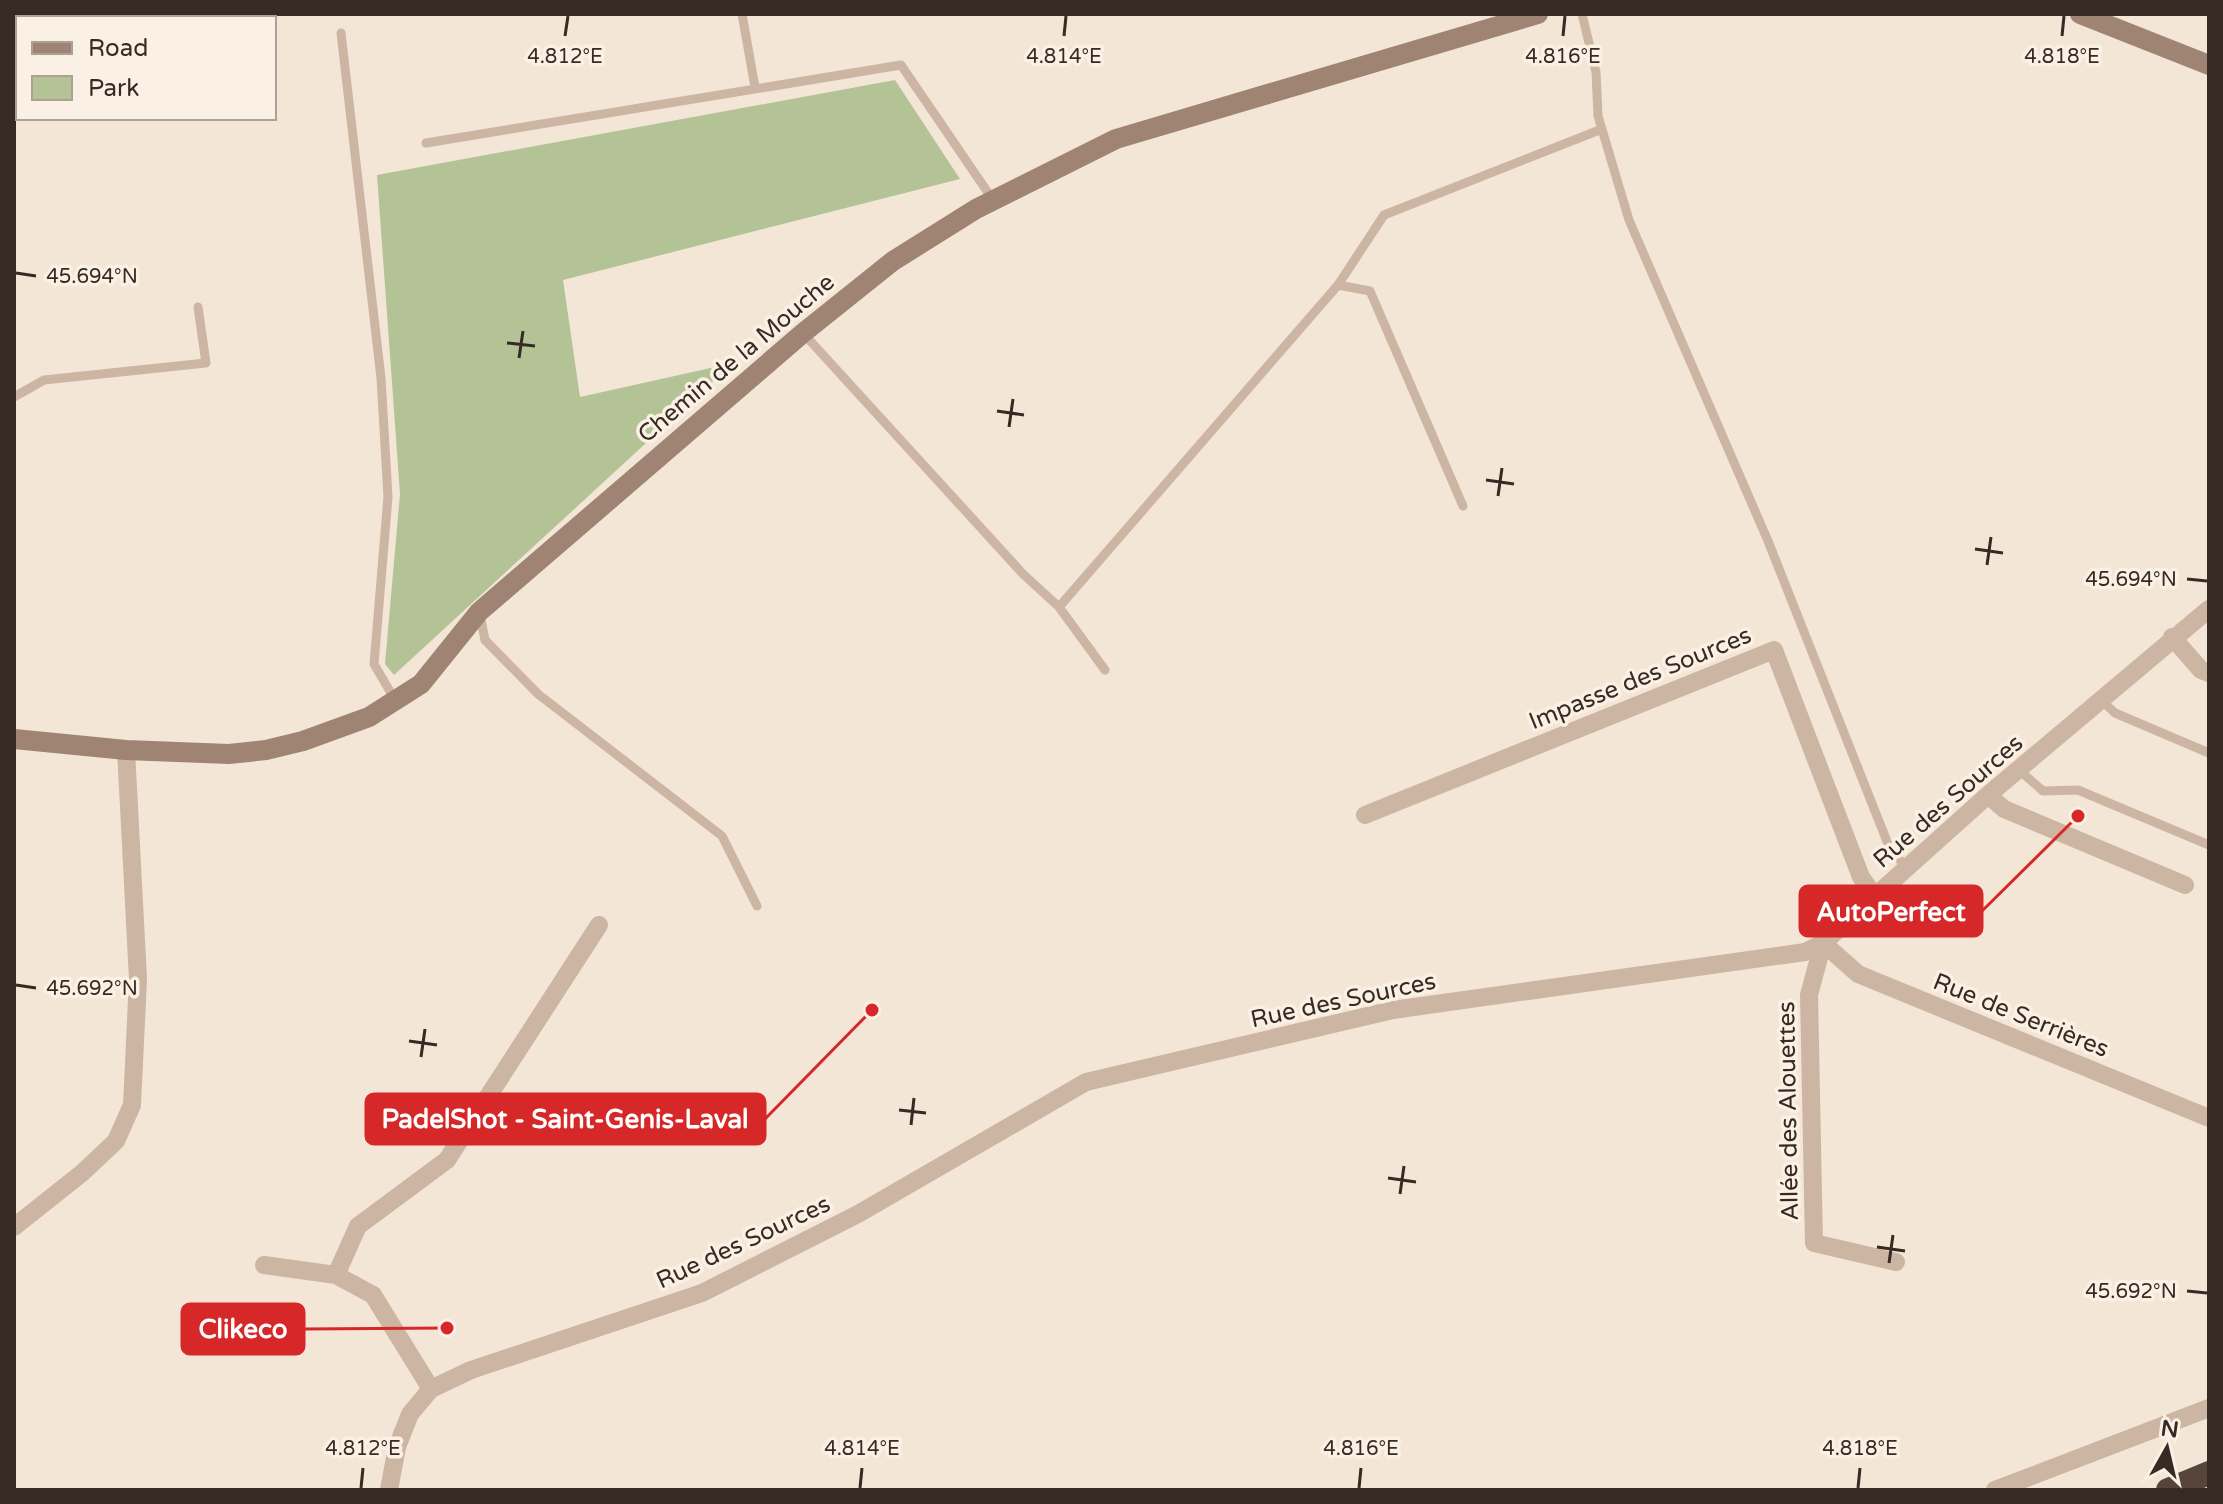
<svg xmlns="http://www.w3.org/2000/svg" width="2223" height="1504" viewBox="0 0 2223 1504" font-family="'Varela Round',sans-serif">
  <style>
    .green { fill: #b4c396 }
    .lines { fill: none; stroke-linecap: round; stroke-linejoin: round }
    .lane { stroke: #ccb5a2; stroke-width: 9 }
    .street { stroke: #ccb5a2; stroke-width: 18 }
    .secondary { stroke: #9f8373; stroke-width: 20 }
    .highway { stroke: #57443b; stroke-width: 24 }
    .ticks { fill: none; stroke: #362a25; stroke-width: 3 }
    .labels { text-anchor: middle; stroke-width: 7; stroke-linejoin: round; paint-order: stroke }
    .street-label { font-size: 24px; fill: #362a25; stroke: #faf0e3 }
    .ticks-label { font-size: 20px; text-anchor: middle; fill: #362a25; stroke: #faf0e3; stroke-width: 7; stroke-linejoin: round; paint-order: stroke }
    .leader { fill: none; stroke: #d62828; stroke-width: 3 }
    .callout-dot { fill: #d62828; stroke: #faf0e3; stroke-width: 3 }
    .callout { fill: #d62828; stroke: #d62828; stroke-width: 3 }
    .callout-label { font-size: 26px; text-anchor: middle; font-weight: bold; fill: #fff }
  </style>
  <rect width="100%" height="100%" fill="#f3e6d7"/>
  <path class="green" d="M895 80 960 179 563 280 580 397 733 363 394 675 385 664 400 494 377 175Z"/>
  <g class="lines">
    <path class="lane" d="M742 14 755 87
      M1582 14 1596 72 1598 116 1629 220 1768 541 1890 849 1908 869
      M341 33 381 378 388 497 374 664 395 700
      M426 143 901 65 993 200
      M1338 285 1384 215 1602 129
      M803 333 1023 574 1059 607 1105 670
      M14 397 44 380 206 363 198 307
      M1059 607 1338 285 1370 291 1463 506
      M480 615 485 640 538 694 722 836 757 906
      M2100 699 2115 713 2209 753
      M2019 770 2043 791 2078 790 2209 845"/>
    <path class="street" d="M2172 637 2201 670 2209 673
      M1988 795 2004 809 2185 885
      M1365 815 1774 650 1861 877 1875 897
      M1823 943 1858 974 2209 1118
      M1823 943 1809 995 1814 1243 1896 1262
      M14 1227 82 1173 116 1141 132 1105 138 979 126 750
      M264 1265 336 1275 373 1295 431 1389
      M336 1275 358 1226 447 1160 599 925
      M389 1490 397 1447 410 1414 431 1389 471 1370 702 1293 858 1214 1086 1082 1393 1010 1805 952 1823 943 1988 795 2209 609
      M1995 1490 2209 1408"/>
    <path class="secondary" d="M2080 14 2209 65
      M14 739 126 750 229 754 266 750 303 741 369 717 421 684 479 612 803 333 893 261 976 209 1116 139 1538 14"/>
    <path class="highway" d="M2168 1490 2209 1473"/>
  </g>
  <path class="ticks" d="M565 36 568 16M1064 36 1066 16M1563 36 1565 16M2062 36 2064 16M16 273 36 276M507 343 535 346M519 358 523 331M997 411 1024 415M1009 427 1013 399M1486 480 1514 484M1498 496 1502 468M1975 549 2003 553M1987 565 1991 537M2187 579 2207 581M16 985 36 988M409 1041 437 1045M421 1057 425 1029M899 1110 926 1113M911 1125 914 1098M1388 1178 1416 1182M1400 1194 1404 1166M1877 1247 1905 1251M1889 1263 1893 1235M2187 1291 2207 1293M361 1488 363 1468M860 1488 862 1468M1359 1488 1361 1468M1858 1488 1860 1468"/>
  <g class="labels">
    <g class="street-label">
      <text transform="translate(736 358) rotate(-40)" y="8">Chemin de la Mouche</text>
      <text transform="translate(1640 678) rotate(-22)" y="8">Impasse des Sources</text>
      <text transform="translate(1948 801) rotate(-41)" y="8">Rue des Sources</text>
      <text transform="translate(1343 1000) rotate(-12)" y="8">Rue des Sources</text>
      <text transform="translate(2021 1015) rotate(22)" y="8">Rue de Serrières</text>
      <text transform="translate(1788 1111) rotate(-91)" y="8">Allée des Alouettes</text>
      <text transform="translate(743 1242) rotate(-25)" y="8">Rue des Sources</text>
    </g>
  </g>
  <g class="ticks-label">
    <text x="565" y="63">4.812°E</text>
    <text x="1064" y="63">4.814°E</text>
    <text x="1563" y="63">4.816°E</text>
    <text x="2062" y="63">4.818°E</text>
    <text x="92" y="283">45.694°N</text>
    <text x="2131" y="586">45.694°N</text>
    <text x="92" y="995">45.692°N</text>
    <text x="2131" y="1298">45.692°N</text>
    <text x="363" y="1455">4.812°E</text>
    <text x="862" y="1455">4.814°E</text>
    <text x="1361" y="1455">4.816°E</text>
    <text x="1860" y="1455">4.818°E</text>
  </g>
  <path class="leader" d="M2078 816L1982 911M872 1010L765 1119M447 1328L304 1329"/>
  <g class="callout-dot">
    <circle cx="2078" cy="816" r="8"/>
    <circle cx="872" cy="1010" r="8"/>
    <circle cx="447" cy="1328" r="8"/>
  </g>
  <g class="callout">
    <rect x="1800" y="886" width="182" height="50" rx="8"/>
    <rect x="366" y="1094" width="399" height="50" rx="8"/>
    <rect x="182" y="1304" width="122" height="50" rx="8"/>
  </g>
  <g class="callout-label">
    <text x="1891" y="921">AutoPerfect</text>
    <text x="565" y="1128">PadelShot - Saint-Genis-Laval</text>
    <text x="243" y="1338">Clikeco</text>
  </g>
  <rect width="2223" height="1504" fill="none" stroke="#362a25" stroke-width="32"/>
  <rect x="16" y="16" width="260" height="104" fill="#faf0e3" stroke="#aca197" stroke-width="2"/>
  <rect x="32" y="42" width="40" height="12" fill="#9f8373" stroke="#aca197" stroke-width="2"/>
  <text x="88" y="56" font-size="24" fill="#362a25">Road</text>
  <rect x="32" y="76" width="40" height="24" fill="#b4c396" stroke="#aca197" stroke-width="2"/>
  <text x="88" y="96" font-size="24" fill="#362a25">Park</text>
  <g transform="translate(2167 1448) rotate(8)" stroke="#faf0e3" stroke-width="6" paint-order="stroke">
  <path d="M0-6L14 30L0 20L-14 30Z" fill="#362a25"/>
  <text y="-12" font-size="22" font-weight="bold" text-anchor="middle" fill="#362a25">N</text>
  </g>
</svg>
